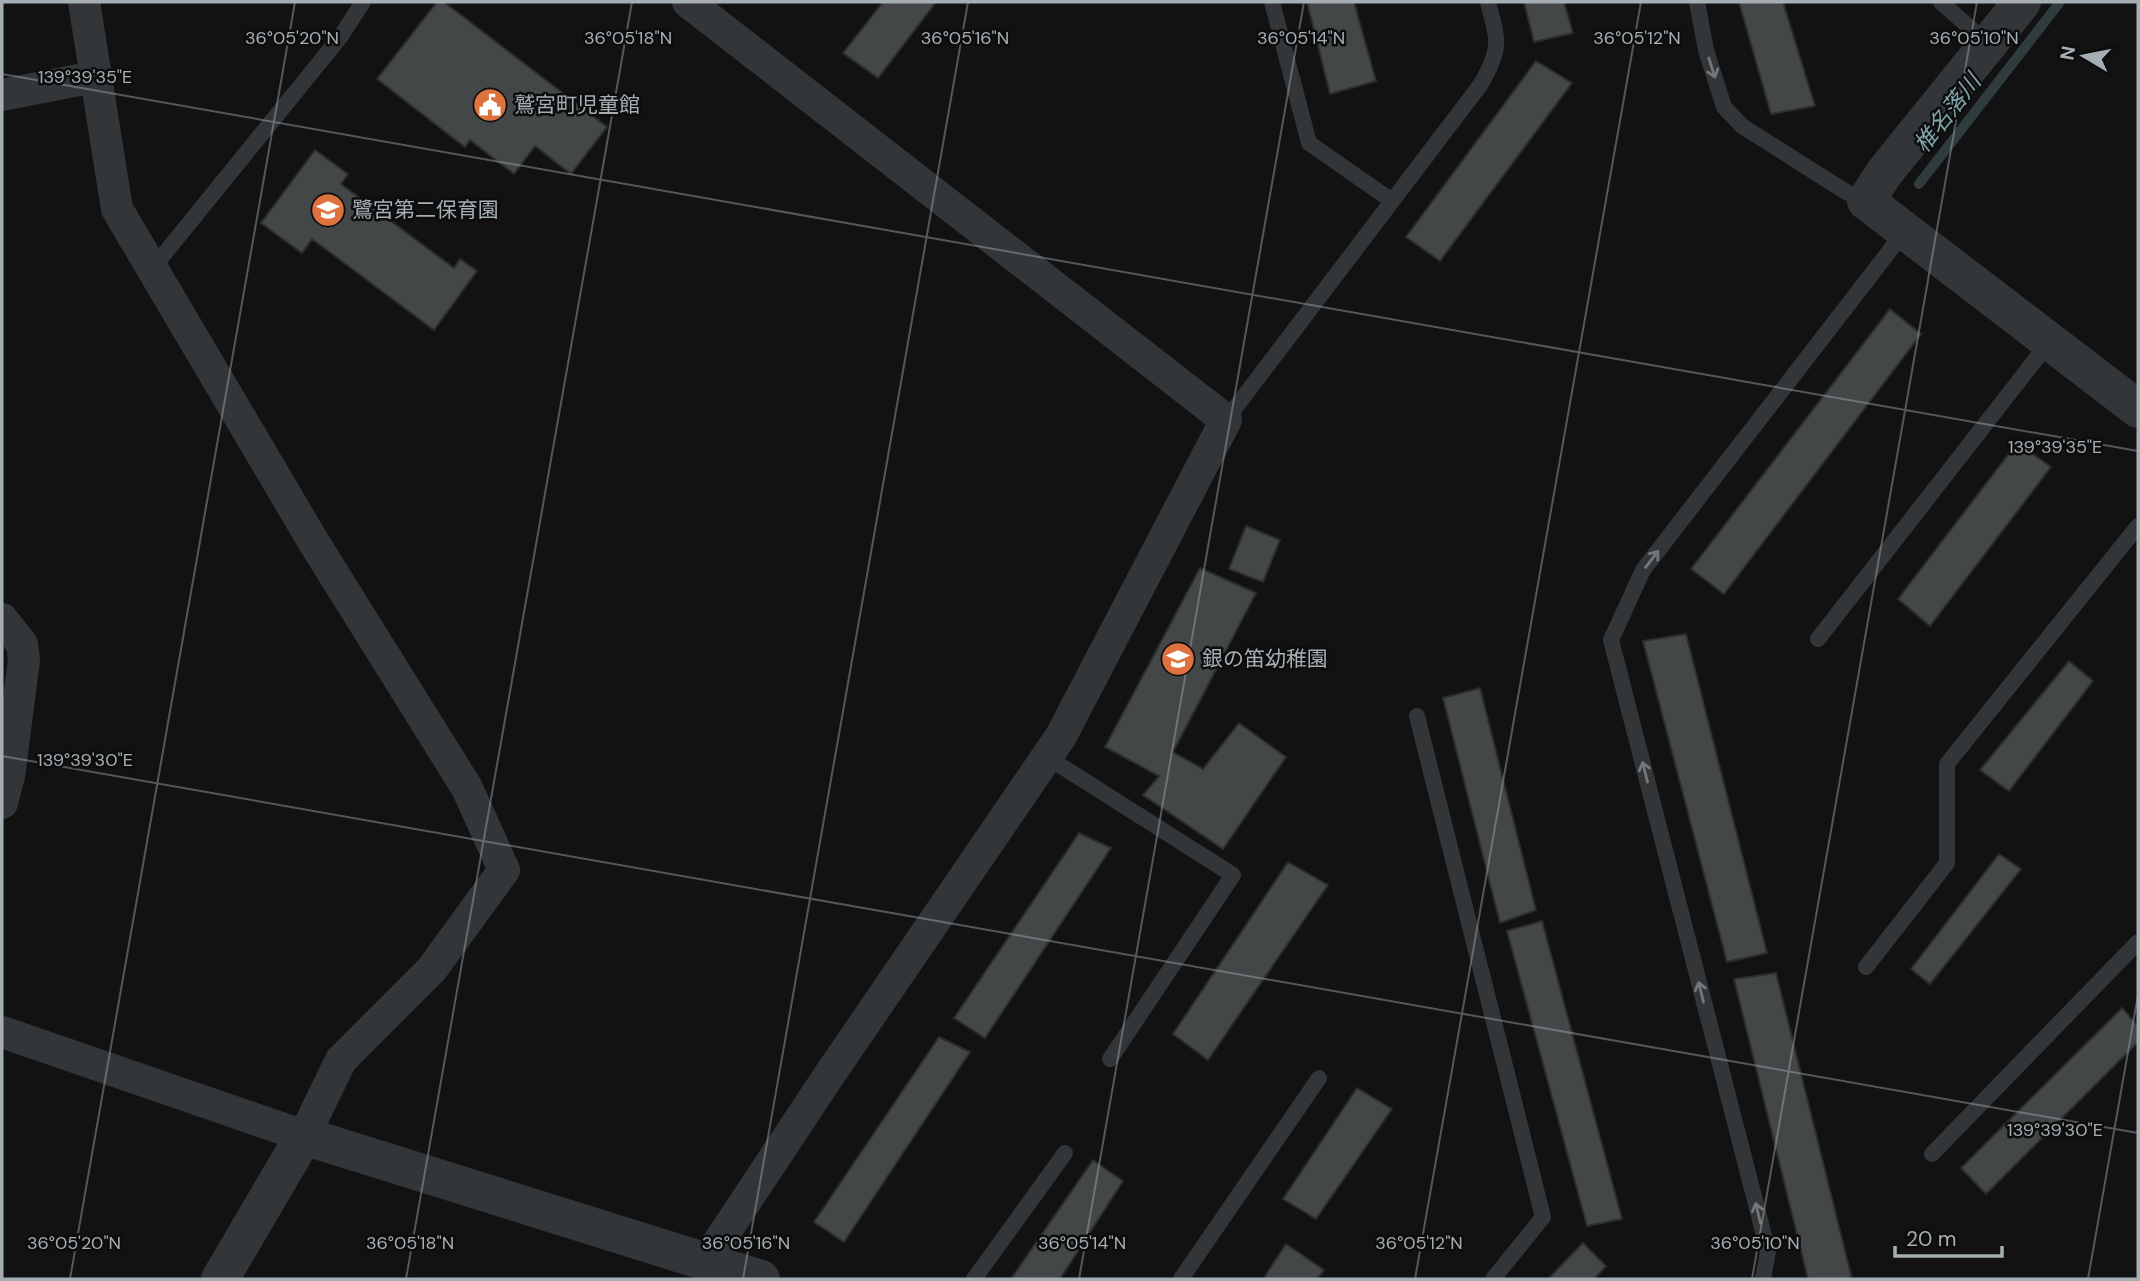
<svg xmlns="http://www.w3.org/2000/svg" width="2140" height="1281" viewBox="0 0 2140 1281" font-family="'DM Sans','Noto Sans JP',sans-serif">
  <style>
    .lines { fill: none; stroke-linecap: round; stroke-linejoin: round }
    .stream { stroke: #2f3b3d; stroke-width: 10 }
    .building { fill: #444748; stroke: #2c2d2f; stroke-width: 2 }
    .service { stroke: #333638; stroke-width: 16 }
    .minor { stroke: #333638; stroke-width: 32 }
    .tertiary { stroke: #333638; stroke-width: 38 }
    .oneway { stroke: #72787b }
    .ticks { fill: none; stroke: #a5aeb2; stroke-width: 2; stroke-opacity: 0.45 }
    .labels { text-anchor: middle; stroke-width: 5; stroke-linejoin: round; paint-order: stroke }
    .poi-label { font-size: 21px; fill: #a5aeb2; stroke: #0d0d0e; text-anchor: start }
    .water-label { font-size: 23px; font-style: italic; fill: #7fa5ab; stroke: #0d0d0e }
    .ticks-label { font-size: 18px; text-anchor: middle; fill: #a5aeb2; stroke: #0d0d0e; stroke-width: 5; stroke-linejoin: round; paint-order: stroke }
  </style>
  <rect width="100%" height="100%" fill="#121213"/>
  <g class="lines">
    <path class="stream" d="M1919 184 2060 2"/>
  </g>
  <path class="building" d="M437 2H444L607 127 571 174 535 146 514 174 470 140 465 147 377 79Z
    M883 2H936L878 78 843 53Z
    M1307 2H1354L1376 81 1330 94Z
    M1524 2H1564L1573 33 1534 42Z
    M1739 2H1783L1815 106 1771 114Z
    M1536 61 1572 83 1440 261 1406 237Z
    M315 150 348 174 341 184 454 268 460 259 477 271 434 330 312 239 302 253 261 223Z
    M1890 309 1921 334 1724 594 1691 569Z
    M2017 443 2051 467 1930 626 1898 599Z
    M1246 526 1280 540 1263 582 1229 569Z
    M1200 568 1256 593 1173 752 1203 769 1239 723 1286 757 1223 849 1143 795 1159 776 1105 747Z
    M1686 634 1767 953 1727 962 1643 641Z
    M2069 661 2093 681 2009 791 1980 770Z
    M1480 688 1536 910 1500 923 1443 698Z
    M1079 833 1111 848 985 1038 954 1018Z
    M1999 854 2021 869 1930 984 1911 969Z
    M1288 862 1328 885 1208 1060 1173 1034Z
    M1542 921 1622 1219 1587 1226 1507 931Z
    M1776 973 1852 1279H1808L1734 979Z
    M2122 1008 2138 1026V1042L1986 1194 1961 1168Z
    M939 1037 970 1052 844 1242 814 1222Z
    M1357 1088 1392 1109 1316 1219 1283 1199Z
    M1093 1160 1123 1181 1060 1279H1011Z
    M1583 1243 1606 1266 1594 1279H1548Z
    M1286 1244 1324 1270 1317 1279H1263Z"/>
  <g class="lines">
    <path class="service" d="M1272 2 1309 143 1392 201
      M1697 2 1706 50 1724 107 1742 126 1846 192 1866 201
      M1941 2 1988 44
      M152 269 341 36 363 2
      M1226 420 1481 84C1502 47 1498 41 1488 2
      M1818 639 2050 341
      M1417 716 1543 1217 1493 1279
      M1047 757 1233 875 1110 1059
      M1866 967 1947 863V764L2138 526
      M1932 1154 2138 942
      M974 1279 1065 1153
      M1181 1279 1319 1078
      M1763 1279 1768 1251 1611 640 1643 570 1905 231"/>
    <path class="minor" d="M688 2 1226 420 1061 736 830 1074 706 1261
      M2 95 94 77
      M2 619 22 644 24 660 9 776 2 803
      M2 1032 304 1136 341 1060 432 969 504 870 467 788 313 541 117 209 84 2"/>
    <path class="tertiary" d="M2022 2 1884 173 1866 201 2138 409
      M220 1279 304 1136 761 1279"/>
  </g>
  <defs><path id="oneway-shaft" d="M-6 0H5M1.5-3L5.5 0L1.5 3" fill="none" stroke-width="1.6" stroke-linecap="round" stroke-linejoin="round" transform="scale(1.75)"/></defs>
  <g class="oneway">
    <use href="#oneway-shaft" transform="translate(1712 68) rotate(72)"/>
    <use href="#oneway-shaft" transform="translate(1652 559) rotate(-52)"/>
    <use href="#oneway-shaft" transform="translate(1645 772) rotate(-104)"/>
    <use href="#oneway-shaft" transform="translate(1701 992) rotate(-104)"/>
    <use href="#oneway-shaft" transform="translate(1758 1213) rotate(-104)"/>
  </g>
  <path class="ticks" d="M2 74 2138 451M2 756 2138 1133M70 1279 295 2M406 1279 632 2M743 1279 968 2M1079 1279 1304 2M1415 1279 1641 2M1752 1279 1977 2M2088 1279 2138 995"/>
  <defs>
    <g id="civic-disc" transform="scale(1.75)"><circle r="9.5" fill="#de723f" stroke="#0d0d0e"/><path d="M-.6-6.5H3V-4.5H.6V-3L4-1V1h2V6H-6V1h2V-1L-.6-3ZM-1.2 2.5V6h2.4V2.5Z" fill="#fff"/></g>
    <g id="school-disc" transform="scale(1.75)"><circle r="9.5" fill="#de723f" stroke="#0d0d0e"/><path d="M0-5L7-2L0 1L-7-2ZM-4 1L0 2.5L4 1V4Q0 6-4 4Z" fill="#fff"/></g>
  </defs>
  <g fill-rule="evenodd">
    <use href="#civic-disc" x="490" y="105"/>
    <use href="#school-disc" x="328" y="210"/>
    <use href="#school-disc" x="1178" y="659"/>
  </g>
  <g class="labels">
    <g class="poi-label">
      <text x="514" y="112">鷲宮町児童館</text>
      <text x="352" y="217">鷺宮第二保育園</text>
      <text x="1202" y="666">銀の笛幼稚園</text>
    </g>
    <g class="water-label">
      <text transform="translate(1947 113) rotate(-52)" y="8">椎名落川</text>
    </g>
  </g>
  <g class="ticks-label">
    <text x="292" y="44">36°05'20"N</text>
    <text x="628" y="44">36°05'18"N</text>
    <text x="965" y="44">36°05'16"N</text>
    <text x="1301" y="44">36°05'14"N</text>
    <text x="1637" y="44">36°05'12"N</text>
    <text x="1974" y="44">36°05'10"N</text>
    <text x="85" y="83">139°39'35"E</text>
    <text x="2055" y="453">139°39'35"E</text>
    <text x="85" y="766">139°39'30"E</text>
    <text x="2055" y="1136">139°39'30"E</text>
    <text x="74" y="1249">36°05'20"N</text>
    <text x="410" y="1249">36°05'18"N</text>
    <text x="746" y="1249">36°05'16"N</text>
    <text x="1082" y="1249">36°05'14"N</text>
    <text x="1419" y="1249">36°05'12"N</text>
    <text x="1755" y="1249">36°05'10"N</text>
  </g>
  <rect width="2140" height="1281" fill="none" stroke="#a5aeb2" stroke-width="7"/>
  <g transform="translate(2084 56) rotate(280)" stroke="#0d0d0e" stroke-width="5" paint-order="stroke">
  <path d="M0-5L12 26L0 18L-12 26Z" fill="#a5aeb2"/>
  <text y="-10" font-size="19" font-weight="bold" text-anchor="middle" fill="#a5aeb2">N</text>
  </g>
  <path d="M1895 1246v10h107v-10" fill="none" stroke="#a5aeb2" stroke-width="3.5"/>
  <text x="1906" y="1246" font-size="21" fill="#a5aeb2" stroke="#0d0d0e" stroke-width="5" paint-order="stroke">20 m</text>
</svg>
